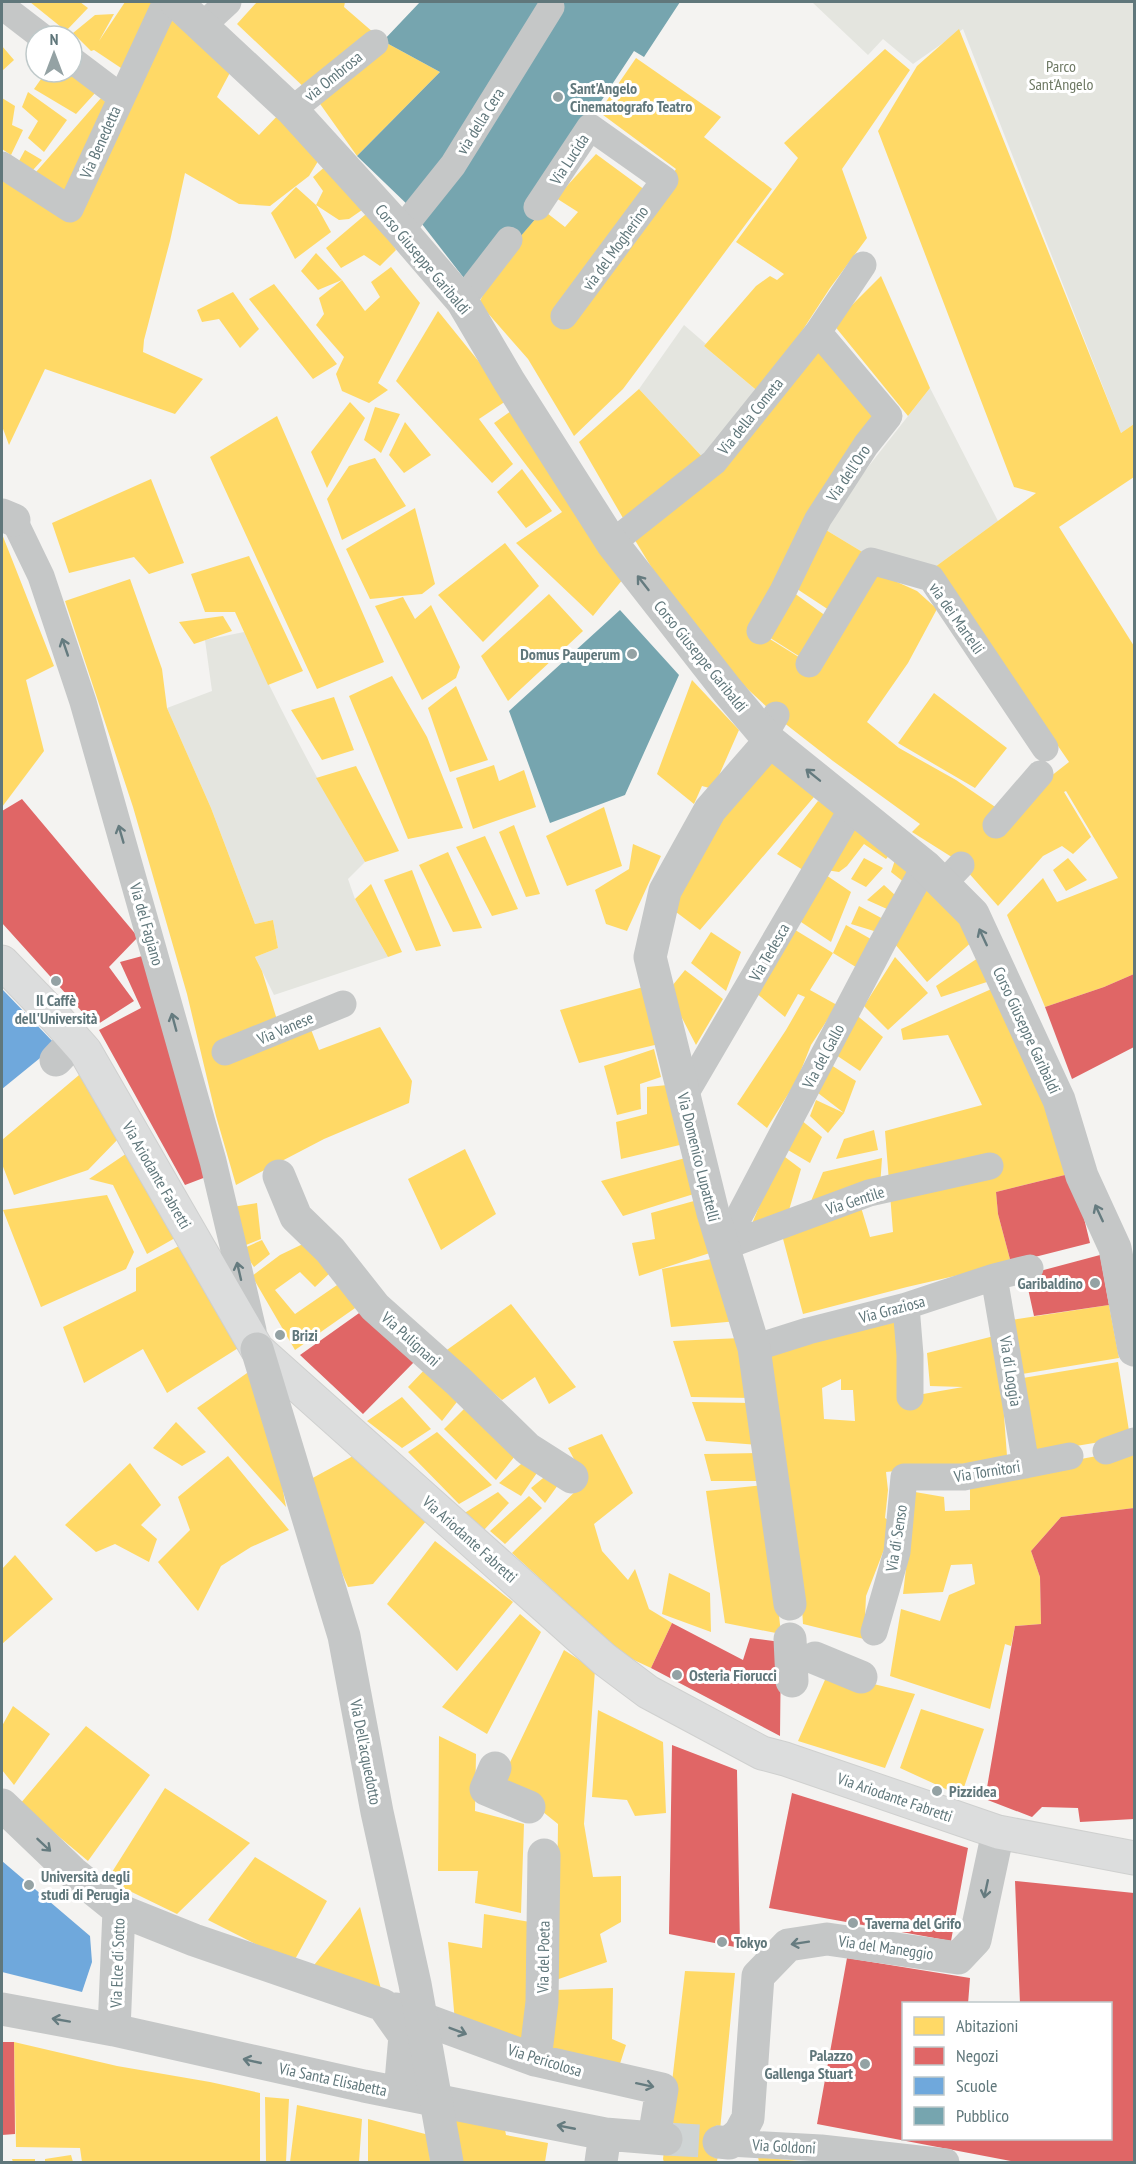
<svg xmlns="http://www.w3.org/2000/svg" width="1136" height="2164" viewBox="0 0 1136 2164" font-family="'PT Sans Narrow',sans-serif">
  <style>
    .green { fill: #e4e5df }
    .homes { fill: #ffd966; fill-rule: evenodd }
    .shops { fill: #e06666 }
    .schools { fill: #6fa8dc }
    .public { fill: #76a5af }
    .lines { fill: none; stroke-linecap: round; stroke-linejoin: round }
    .street-tunnel { stroke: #cfd4d4; stroke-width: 33; stroke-dasharray: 33 16; stroke-linecap: butt }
    .secondary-casing { stroke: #cfd0cf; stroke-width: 35 }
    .lane { stroke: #c5c7c7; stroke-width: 27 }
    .street { stroke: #c5c7c7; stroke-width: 33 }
    .secondary { stroke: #dcdddd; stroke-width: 33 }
    .street-bridge { stroke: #c5c7c7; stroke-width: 33 }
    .oneway { stroke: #657b7f }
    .poi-dot { fill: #94a2a4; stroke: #fff; stroke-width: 2 }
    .labels { text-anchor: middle; stroke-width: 6; stroke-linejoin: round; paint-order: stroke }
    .park-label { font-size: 16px; fill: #6d7863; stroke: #fff }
    .street-label { font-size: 16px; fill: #60777b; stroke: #fff }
    .poi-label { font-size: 16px; font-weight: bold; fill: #60777b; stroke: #fff; text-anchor: start }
  </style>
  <rect width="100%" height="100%" fill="#f4f3f1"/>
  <path class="green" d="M812 2H1134V424L1121 433 963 29 913 64 883 39 868 55Z
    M684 325 706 344 704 346 761 394 707 462 639 389Z
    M930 388 998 521 935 567 864 553 821 527Z
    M244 632C280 711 321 787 365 862L348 879 355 899 388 957 274 995 255 957 278 948 273 920 255 924 211 808 167 708 212 691 205 640Z"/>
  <path class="homes" d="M30 2H80L88 8 66 31Z
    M125 2H153L124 70 94 50 91 51 73 33 95 15 114 14 99 41Z
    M257 2H345L344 7 374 33 308 91 237 24Z
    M166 16 233 67 217 97 259 135 281 112 320 158 309 176 270 206 239 204 185 173 170 241 144 340 143 352 203 379 175 414 45 369 9 445 2 426V177L76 213Z
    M959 29 1121 433 1134 424V477L1059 527 1134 646V974L1104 987 1045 1007 1007 915 1043 878 1057 902 1118 878 1066 791 1064 792 1091 837 1073 854 1062 846 1043 856 998 906 958 861 912 832 920 824 833 761 783 722 738 680 672 601 630 532 817 346 875 411 765 636 818 669 875 572 917 591 937 609 908 663 867 722 899 748 956 780 1004 813 1069 762 935 567 1036 493 1014 487 878 131 917 66Z
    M383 41 440 72 357 156 318 101Z
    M2 46 14 60 2 71Z
    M885 49 910 70 842 169 867 238 830 288 761 394 704 346 756 286 770 276 777 280 784 274 736 242 798 158 784 143Z
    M636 58 721 117 704 137 772 189 623 389 574 436 528 359 479 303 501 259 543 210 565 227 578 212 556 198 596 154 649 193 604 273 676 169 599 112Z
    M46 72H72L96 92 76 114 34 89Z
    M28 92 67 120 44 152 28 138 38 121 22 107Z
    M2 98 15 106 12 125 23 130 11 155 2 149Z
    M101 98 109 105 68 193 36 172Z
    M25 150 42 160 33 170 19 161Z
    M327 165 362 210 349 219 339 220 316 205 323 191 313 177Z
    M296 187 316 205 331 232 295 259 271 213Z
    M372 209 396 250 380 266 364 255 341 268 326 248Z
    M316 253 342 280 365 311 380 297 371 282 391 267 420 303 378 383 388 390 369 403 342 391 336 374 344 357 316 325 324 314 319 298 342 280 318 290 301 271Z
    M881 276 930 388 908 416 833 324Z
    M274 284 337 364 313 379 249 299Z
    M233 292 259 329 240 348 219 319 202 322 197 310Z
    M438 311 509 399 479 419 513 464 492 483 396 381Z
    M639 389 707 462 627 525 579 442Z
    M350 402 365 418 327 488 311 452Z
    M375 407 400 414 381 453 364 440Z
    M517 407 623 579 593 616 516 543 562 512 494 423Z
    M277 416 384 662 317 689 210 457Z
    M405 422 431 455 404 473 389 455Z
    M375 458 406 506 342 540 327 499 349 466Z
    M522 469 552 511 526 528 497 492Z
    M151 479 184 563 149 574 134 557 69 573 52 523Z
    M415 508 435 584 422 594 370 599 346 549Z
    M821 527 864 553 832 612 791 585Z
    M2 534 54 666 26 680 44 751 2 807Z
    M505 543 539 586 483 642 438 595Z
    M249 556 303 671 268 685 235 612H205L191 574Z
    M130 579 162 669 167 708 211 808 255 924 273 920 278 948 255 957 262 971 278 1023 310 1027 319 1050 380 1027 412 1081 409 1103 324 1139 236 1185 216 1116 187 994 133 807 65 601Z
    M790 590 830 619 805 660 764 634Z
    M549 594 583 631 508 701 481 656Z
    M403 597 415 619 431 605 460 667 456 678 422 700 375 606Z
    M223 616 232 631 194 644 179 622Z
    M392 676 427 737 463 828 408 839 349 696Z
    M692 680 739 730 713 789 702 786 694 804 657 774Z
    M456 686 488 760 450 772 428 708Z
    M934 693 1007 748 975 788 898 743Z
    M334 697 354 750 322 760 291 710Z
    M768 757 814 797 700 930 672 909 713 823Z
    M494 765 499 781 524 770 536 807 473 829 456 778Z
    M356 766 399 851 365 862 316 778Z
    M818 801 837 811 803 870 777 854Z
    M604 807 622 866 567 886 546 836Z
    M852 824 891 853 886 859 864 844 847 866 839 872 826 870Z
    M514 825 540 894 526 897 499 832Z
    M485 836 518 909 492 916 456 847Z
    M633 844 661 856 627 931 606 924 595 890 629 869Z
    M448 852 482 928 453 932 419 865Z
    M864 858 883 868 866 887 851 879Z
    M1068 858 1087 880 1066 891 1053 870Z
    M895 860 913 870 905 883 891 872Z
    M412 870 441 946 416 951 384 880Z
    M823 873 851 892 831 942 798 920Z
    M928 883 975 939 927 982 894 943Z
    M371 884 402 952 388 957 355 899Z
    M884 885 895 895 887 909 867 900Z
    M859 906 885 920 874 931 851 924Z
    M846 925 878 943 864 972 833 953 810 990 837 1005 811 1045 797 1080 767 1128 737 1104 786 1030 805 997 798 994 785 1017 756 993 792 928 833 953Z
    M711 932 741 952 726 991 691 963Z
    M981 956 993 980 941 997 936 986Z
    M895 957 928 993 888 1030 864 1006Z
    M685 970 723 999 696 1045 668 991Z
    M647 986 659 1044 579 1063 560 1010Z
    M996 987 1073 1173 996 1192 998 1214 1011 1263 907 1287 803 1314 782 1235 860 1204 870 1237 893 1232 885 1131 982 1105 948 1035 903 1040 901 1029Z
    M854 1013 883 1037 860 1071 836 1055Z
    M654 1049 661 1077 640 1084 641 1109 617 1115 604 1066Z
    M828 1063 856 1081 844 1113 818 1093Z
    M85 1070 121 1136 88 1170 14 1195 2 1164V1140Z
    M668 1085 684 1144 621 1159 616 1122 647 1114V1087Z
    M816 1100 844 1113 828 1133 810 1116Z
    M801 1120 822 1137 810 1163 788 1150Z
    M874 1130 878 1150 836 1159 844 1139Z
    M465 1149 496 1214 441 1250 408 1179Z
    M130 1151 175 1238 147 1254 113 1185 89 1179Z
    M781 1154 801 1169 787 1217 751 1226Z
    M689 1157 697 1193 623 1216 601 1181Z
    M882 1158 880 1187 809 1206 823 1172Z
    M107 1195 134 1252 126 1269 41 1307 3 1210Z
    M701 1199 716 1251 639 1276 632 1243 655 1239 651 1213Z
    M257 1203 261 1239 241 1247 232 1207Z
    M262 1240 270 1254 254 1267 242 1249Z
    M307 1242 332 1271 315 1287 300 1272 275 1290 295 1314 340 1283 358 1306 295 1350 252 1276 280 1255Z
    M181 1245 243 1345 167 1393 143 1349 84 1383 63 1327 136 1291V1268Z
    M716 1258 738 1321 671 1327 662 1269Z
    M511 1304 576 1387 549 1404 535 1377 502 1400 444 1352Z
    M1109 1305 1119 1358 1016 1375 1011 1320Z
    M902 1313 906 1397 963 1387 930 1386 927 1353 998 1335 1007 1456 971 1463 886 1472 888 1490 885 1518 891 1522 885 1547 866 1596 864 1639 803 1624 800 1577 765 1349ZM841 1379V1390H853L855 1421 824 1419 822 1388Z
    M741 1338 753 1398 691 1397 673 1341Z
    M1118 1362 1130 1437 1028 1454 1017 1379Z
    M260 1364 286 1507 197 1408Z
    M428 1366 460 1398 442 1421 408 1387Z
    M402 1397 431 1429 402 1448 367 1421Z
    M692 1402 752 1403 759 1445 706 1441Z
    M469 1404 515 1456 496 1480 444 1429Z
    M176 1422 206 1452 182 1466 153 1448Z
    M437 1432 492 1485 459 1504 408 1452Z
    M602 1434 633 1493 594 1524 602 1551 628 1580 635 1569 649 1609 672 1623 651 1668 604 1646 558 1595 512 1553 586 1481 568 1448Z
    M1134 1449V1508L1061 1517 1031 1551 1040 1577 1041 1624 1015 1626 1011 1646 1005 1644 990 1709 890 1676 901 1609 940 1621 949 1595 975 1584 972 1564 951 1565 943 1592 903 1594 915 1492 944 1497 945 1511 970 1510V1480Z
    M759 1453 764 1481H711L704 1454Z
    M228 1456 289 1530 251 1547 221 1566 198 1611 158 1562 190 1530 178 1497Z
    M353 1456 427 1520 373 1584 348 1587 325 1533 309 1480Z
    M528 1458 541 1467 521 1496 499 1483Z
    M130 1463 161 1505 141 1525 157 1539 149 1562 115 1544 96 1552 65 1525Z
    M548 1474 558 1485 545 1503 531 1488Z
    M765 1485 781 1634 725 1623 706 1491Z
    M498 1492 509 1503 484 1530 463 1514Z
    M529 1496 542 1508 505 1544 490 1531Z
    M435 1541 513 1602 457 1671 387 1604Z
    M15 1555 53 1599 2 1644V1569Z
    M669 1573 710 1593 711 1632 662 1614Z
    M520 1614 541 1632 487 1734 442 1707Z
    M564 1650 595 1670 584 1824 593 1877 621 1876V1922L600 1934 607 1962 556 1980 558 1824 502 1779Z
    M828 1673 915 1694 885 1768 798 1741Z
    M13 1706 50 1734 14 1785 2 1770V1726Z
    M921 1709 984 1729 961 1796 900 1768Z
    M598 1710 663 1742 666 1813 635 1816 627 1800 592 1797Z
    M86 1726 150 1775 88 1861 20 1804Z
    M439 1736 476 1754 475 1811 524 1824 521 1913 475 1903 478 1871H438Z
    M165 1788 250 1843 177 1914 107 1880Z
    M255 1857 327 1901 293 1963 208 1920Z
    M360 1907 384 2001 311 1969Z
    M484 1914 536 1923 529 2048 455 2022 448 1942 482 1948Z
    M685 1971 735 1973 717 2162H664L663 2159Z
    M613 1988 612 2039 626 2045 617 2073 545 2058 555 1990Z
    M14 2042 117 2066 210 2082 260 2093V2162H82L80 2148 16 2147Z
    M265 2097 289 2099 286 2162H266Z
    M297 2105 362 2119 359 2162H290Z
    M444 2114 503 2119 506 2135 548 2143 545 2162H451Z
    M368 2119 429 2135 430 2162H368Z
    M71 2155 73 2162H45V2159Z
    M758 2157 799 2161V2162H759Z
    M12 2159H35V2162H13Z"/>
  <path class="shops" d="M22 799 138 937 109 967 134 1001 95 1026 2 923V811Z
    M146 955 206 1177 185 1185 99 1030 141 1008 120 962Z
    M1134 974V1047L1072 1079 1045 1007 1104 987Z
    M1073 1173 1090 1243 1011 1263 998 1214 996 1192Z
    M1100 1255 1109 1305 1034 1316 1025 1275Z
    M362 1311 417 1359 363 1414 300 1355Z
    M1134 1508V1819L1080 1822 1078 1808 1042 1807 1032 1817 985 1799 1015 1626 1041 1624 1040 1577 1031 1551 1061 1517Z
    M672 1623 743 1660 750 1638 781 1642 780 1736 651 1668Z
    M672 1745 737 1770 740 1948 669 1934Z
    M792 1793 968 1848 951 1941 769 1908Z
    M1015 1881 1134 1893V2162H1016L817 2124 847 1958 970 1978 968 2004H904V2138H1110V2004H1020Z
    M2 2042H14L15 2134 2 2135Z"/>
  <path class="schools" d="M2 989 56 1045 2 1089Z
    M2 1861 90 1936 92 1962 82 1992 2 1972Z"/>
  <path class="public" d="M420 2H548L412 209 357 156 440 72 383 41Z
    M558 2H680L644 57 634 51 533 205 543 210 514 244 467 282 422 224Z
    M620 610 679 675 625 795 550 823 509 711Z"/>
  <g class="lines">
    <path class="street-tunnel" d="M666 2139 719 2142"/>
    <g class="secondary-casing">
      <path id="secondary" d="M2 962 54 1016 85 1051 257 1349 604 1659 648 1692 762 1753 785 1759 998 1832 1134 1858"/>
    </g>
    <path class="lane" d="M2 6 41 36
      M202 26 228 2
      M72 60 121 97
      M292 110 375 43
      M2 165 70 209 166 2
      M537 207 590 127 665 180 564 316
      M401 230 453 165 551 7
      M462 301 509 240
      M14 520 41 576 83 702 213 1161 253 1330
      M612 543 714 462 818 332 863 265
      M760 631 783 591 818 519 866 445 889 416 818 332
      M809 664 871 561 931 578 1045 748
      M765 734 776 715
      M996 825 1040 774
      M943 884 961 865
      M225 1052 343 1004
      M684 1096 853 807
      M723 1247 883 942 925 866
      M723 1247 869 1193 990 1166
      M994 1277 1026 1465
      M906 1306 910 1355V1397
      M754 1348 808 1331 906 1306 994 1277 1030 1268
      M1106 1451 1134 1441
      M874 1632 897 1552 904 1477H964L1070 1456
      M729 2143 821 2148 946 2162"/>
    <path class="street" d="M176 2 292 110 401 230 462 301 509 381 612 543 727 690 770 741 925 866 973 914 1059 1100 1082 1176 1115 1248 1134 1350
      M2 515 14 520
      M770 741 710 810 665 891 650 957 713 1213 754 1348 790 1604
      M56 1060 75 1040
      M279 1176 296 1217 330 1250 375 1307 458 1381 528 1449 572 1477
      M790 1639 792 1681
      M815 1658 861 1677
      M495 1768 486 1789 529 1807
      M2 1805 72 1872 119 1910 114 2030
      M119 1910 194 1940 383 2005 405 2036 400 2093
      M2 2009 114 2030 364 2086 605 2134 666 2139
      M396 2009 535 2060 662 2089 654 2138
      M535 2060 542 2002 544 1855
      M719 2142 729 2143 740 2133 748 2118 758 1976 788 1945 827 1939 958 1958 975 1940 998 1832
      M601 2162 605 2134"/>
    <use href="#secondary" class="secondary"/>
    <path class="street-bridge" d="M257 1349 344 1636 377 1812 415 1984 447 2162"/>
  </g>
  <defs><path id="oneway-shaft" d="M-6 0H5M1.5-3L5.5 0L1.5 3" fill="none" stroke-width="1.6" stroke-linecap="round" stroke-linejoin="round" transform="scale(1.5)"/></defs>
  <g class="oneway">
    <use href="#oneway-shaft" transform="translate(643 583) rotate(-128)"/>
    <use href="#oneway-shaft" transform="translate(65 647) rotate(-109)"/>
    <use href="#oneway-shaft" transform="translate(813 775) rotate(-141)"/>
    <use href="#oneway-shaft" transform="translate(121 834) rotate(-106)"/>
    <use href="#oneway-shaft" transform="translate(983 937) rotate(-115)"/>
    <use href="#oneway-shaft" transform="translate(174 1022) rotate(-105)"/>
    <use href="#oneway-shaft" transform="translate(1099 1213) rotate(-115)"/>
    <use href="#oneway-shaft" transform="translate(239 1271) rotate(-103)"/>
    <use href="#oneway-shaft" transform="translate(44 1845) rotate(43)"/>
    <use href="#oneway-shaft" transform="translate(986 1889) rotate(102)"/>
    <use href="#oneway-shaft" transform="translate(800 1943) rotate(171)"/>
    <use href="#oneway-shaft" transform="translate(61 2020) rotate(-170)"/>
    <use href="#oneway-shaft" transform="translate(458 2031) rotate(21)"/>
    <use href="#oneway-shaft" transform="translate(252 2061) rotate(-167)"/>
    <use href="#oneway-shaft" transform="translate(645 2085) rotate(12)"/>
    <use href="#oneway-shaft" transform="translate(566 2127) rotate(-169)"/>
  </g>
  <g class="poi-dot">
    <circle cx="558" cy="97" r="6"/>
    <circle cx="632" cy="654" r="6"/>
    <circle cx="56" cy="981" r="6"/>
    <circle cx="1095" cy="1283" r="6"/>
    <circle cx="280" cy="1335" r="6"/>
    <circle cx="677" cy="1675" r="6"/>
    <circle cx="937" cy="1791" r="6"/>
    <circle cx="29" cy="1885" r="6"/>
    <circle cx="853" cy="1923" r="6"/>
    <circle cx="722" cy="1942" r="6"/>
    <circle cx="865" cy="2064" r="6"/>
  </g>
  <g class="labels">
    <g class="park-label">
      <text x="1061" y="72">Parco<tspan x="1061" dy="18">Sant'Angelo</tspan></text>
    </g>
    <g class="street-label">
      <text transform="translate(333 76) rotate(-39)" y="6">via Ombrosa</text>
      <text transform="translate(480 121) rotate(-58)" y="6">via della Cera</text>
      <text transform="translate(100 142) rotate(-66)" y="6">Via Benedetta</text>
      <text transform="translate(569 159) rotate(-57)" y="6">Via Lucida</text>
      <text transform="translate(615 248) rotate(-54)" y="6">via del Mogherino</text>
      <text transform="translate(423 259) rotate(50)" y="6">Corso Giuseppe Garibaldi</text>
      <text transform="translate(750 416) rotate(-51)" y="6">Via della Cometa</text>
      <text transform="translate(848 473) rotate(-56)" y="6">Via dell'Oro</text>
      <text transform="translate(957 618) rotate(55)" y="6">via dei Martelli</text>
      <text transform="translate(701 656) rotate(51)" y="6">Corso Giuseppe Garibaldi</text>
      <text transform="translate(147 924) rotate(74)" y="6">Via del Fagiano</text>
      <text transform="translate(769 952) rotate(-60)" y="6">Via Tedesca</text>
      <text transform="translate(285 1028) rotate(-23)" y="6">Via Vanese</text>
      <text transform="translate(1027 1030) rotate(65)" y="6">Corso Giuseppe Garibaldi</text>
      <text transform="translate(823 1056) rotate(-62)" y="6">Via del Gallo</text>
      <text transform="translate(699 1157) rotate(76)" y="6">Via Domenico Lupattelli</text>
      <text transform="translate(157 1175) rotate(60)" y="6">Via Ariodante Fabretti</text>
      <text transform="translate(855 1200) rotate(-18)" y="6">Via Gentile</text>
      <text transform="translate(892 1309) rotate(-15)" y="6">Via Graziosa</text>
      <text transform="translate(411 1339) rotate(42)" y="6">Via Pulignani</text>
      <text transform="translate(1011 1371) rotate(81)" y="6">Via di Loggia</text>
      <text transform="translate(987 1471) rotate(-9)" y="6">Via Tornitori</text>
      <text transform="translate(896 1538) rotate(-81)" y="6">Via di Senso</text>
      <text transform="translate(470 1539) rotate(42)" y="6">Via Ariodante Fabretti</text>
      <text transform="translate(366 1752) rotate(79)" y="6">Via Dell'acquedotto</text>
      <text transform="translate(895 1797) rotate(19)" y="6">Via Ariodante Fabretti</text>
      <text transform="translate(886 1947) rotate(8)" y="6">Via del Maneggio</text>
      <text transform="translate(543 1957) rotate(-89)" y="6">Via del Poeta</text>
      <text transform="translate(117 1963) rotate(-88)" y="6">Via Elce di Sotto</text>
      <text transform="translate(545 2060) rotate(17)" y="6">Via Pericolosa</text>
      <text transform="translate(333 2079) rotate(12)" y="6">Via Santa Elisabetta</text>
      <text transform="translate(784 2146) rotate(3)" y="6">Via Goldoni</text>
    </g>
    <g class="poi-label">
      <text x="570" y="94">Sant'Angelo<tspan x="570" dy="18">Cinematografo Teatro</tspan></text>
      <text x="620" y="660" text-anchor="end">Domus Pauperum</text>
      <text x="56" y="1006" text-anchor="middle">Il Caffè<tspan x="56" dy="18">dell'Università</tspan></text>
      <text x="1083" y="1289" text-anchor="end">Garibaldino</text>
      <text x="292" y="1341">Brizi</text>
      <text x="689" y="1681">Osteria Fiorucci</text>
      <text x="949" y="1797">Pizzidea</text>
      <text x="41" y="1882">Università degli<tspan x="41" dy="18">studi di Perugia</tspan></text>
      <text x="865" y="1929">Taverna del Grifo</text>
      <text x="734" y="1948">Tokyo</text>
      <text x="853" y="2061" text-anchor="end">Palazzo<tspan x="853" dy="18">Gallenga Stuart</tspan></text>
    </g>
  </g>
  <rect width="1136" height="2164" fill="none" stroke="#60777b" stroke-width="6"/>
  <rect x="902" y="2002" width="210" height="138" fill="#ffffff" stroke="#bfc9ca" stroke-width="1.5"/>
  <rect x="914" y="2017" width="30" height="18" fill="#ffd966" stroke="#bfc9ca" stroke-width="1.5"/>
  <text x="956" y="2032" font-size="18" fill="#60777b">Abitazioni</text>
  <rect x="914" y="2047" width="30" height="18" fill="#e06666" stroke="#bfc9ca" stroke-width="1.5"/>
  <text x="956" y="2062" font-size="18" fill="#60777b">Negozi</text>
  <rect x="914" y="2077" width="30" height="18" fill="#6fa8dc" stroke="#bfc9ca" stroke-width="1.5"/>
  <text x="956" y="2092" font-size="18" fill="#60777b">Scuole</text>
  <rect x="914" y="2107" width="30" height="18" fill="#76a5af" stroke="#bfc9ca" stroke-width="1.5"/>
  <text x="956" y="2122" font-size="18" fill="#60777b">Pubblico</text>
  <g transform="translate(54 54)"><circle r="28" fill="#ffffff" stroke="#bfc9ca" stroke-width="1.5"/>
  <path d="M0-4.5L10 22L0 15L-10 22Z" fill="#94a2a4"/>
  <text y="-9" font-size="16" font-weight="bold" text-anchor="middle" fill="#60777b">N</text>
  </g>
</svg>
